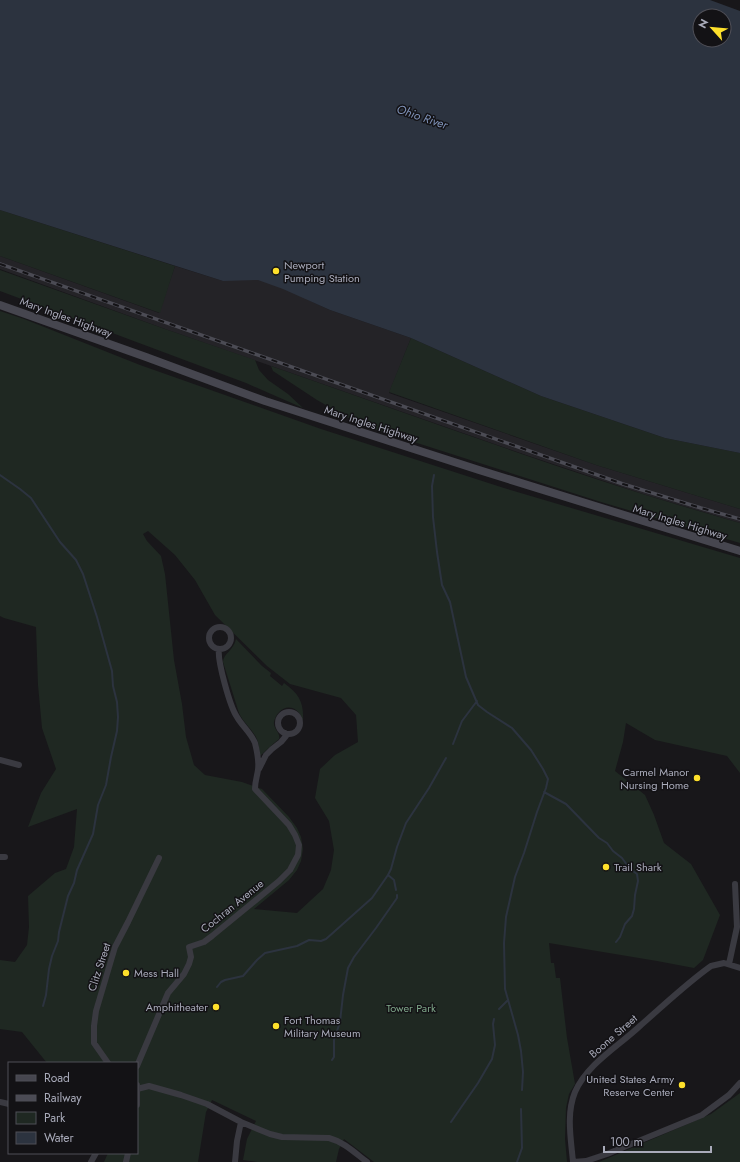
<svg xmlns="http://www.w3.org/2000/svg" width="740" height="1162" viewBox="0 0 740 1162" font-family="Jost,sans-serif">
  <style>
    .built { fill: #242327 }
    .green { fill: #1f2822; fill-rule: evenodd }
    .water { fill: #2c333f; fill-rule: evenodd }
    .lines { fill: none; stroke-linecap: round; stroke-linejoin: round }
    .stream { stroke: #2c333f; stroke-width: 2 }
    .street { stroke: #3a3a41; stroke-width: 6 }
    .secondary { stroke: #46464f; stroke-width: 8 }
    .rail-casing { stroke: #4b4b54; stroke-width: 3.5 }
    .rail { stroke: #131215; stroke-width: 2; stroke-dasharray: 6; stroke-linecap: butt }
    .poi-dot { fill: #fee02b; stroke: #131215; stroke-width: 1.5 }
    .labels { text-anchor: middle; stroke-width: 3; stroke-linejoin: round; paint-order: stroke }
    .poi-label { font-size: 11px; fill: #a9abba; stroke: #131215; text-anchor: start }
    .street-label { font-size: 11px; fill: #a9abba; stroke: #131215 }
    .park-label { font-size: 11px; fill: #7ea689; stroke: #131215 }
    .water-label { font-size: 12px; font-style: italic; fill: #7e91b7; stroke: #131215 }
  </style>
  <rect width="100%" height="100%" fill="#18171a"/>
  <path class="built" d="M265 246 306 299 330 310 411 338 389 393 596 465 740 509V523L646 495 526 455 165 329 0 269V256L159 313 175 266 223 281Z"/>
  <path class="green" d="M0 210 175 266 160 313 0 256Z
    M0 270 165 329 255 360 259 370 268 380 288 394 303 408 246 383 0 291Z
    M0 311 24 319 140 365 321 429 504 488 740 558V773L727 756 655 740 626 723 623 742 615 771 645 795 654 815 664 843 691 864 720 915 703 960 694 968 657 961 549 943 551 963H554L556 978H560L567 1038 575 1084 569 1094 566 1108 565 1139 567 1162H374L344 1139 339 1149 336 1162H257L243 1160 247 1139 256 1121 212 1100 206 1112 198 1162H104L108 1153H137V1063H47L22 1032 0 1029V960L15 962 27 945 29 927 28 896 55 873 66 869 74 847 77 809 28 827 41 793 56 769 42 728 38 685 36 627 4 618 0 616ZM148 531 175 555 195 580 215 615 267 666 290 684 341 698 356 715 358 742 335 755 320 769 315 798 329 821 334 850 331 870 323 889 297 913 254 909 289 880 297 870 301 861 303 849 301 837 297 828 289 817 262 789 242 782 205 775 194 765 186 737 182 704 174 660 165 574 161 556 147 541 143 534Z
    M411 338 541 396 665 438 740 453V509L596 465 389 392Z
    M271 366C427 420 581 478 740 523V543L601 502 361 425 317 400 273 371Z
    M236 639 262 666 271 673 270 676 282 686 284 683C299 694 304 702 303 721 302 717 299 712 296 710 286 703 276 712 274 722 273 729 281 733 279 739L273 744 260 756C259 749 259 743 256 737 251 728 243 722 239 713L223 662C223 654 234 650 236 639Z
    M740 1093V1162H599L711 1114Z"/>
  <path class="water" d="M0 0H710L740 11V453L665 438 541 396 411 338 330 310 283 289 258 280 223 281 0 210ZM700 16H724V40H700Z"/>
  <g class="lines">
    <path class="stream" d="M0 475 20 489 31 498 60 542 76 560 83 574 97 617 112 671 113 686 117 702 118 717 117 731 111 757 106 785 98 805 93 834 77 870 74 883 68 896 59 932 58 941 52 956 49 969 46 995 43 1006
      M434 475 432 486 433 517 437 552 442 585 450 602 466 677 478 705 487 712 512 728 531 750 543 769 548 779 546 788 537 812 524 853 515 877 506 917 504 943 505 989 518 1035 521 1051 523 1072 522 1090
      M453 744 462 721 477 701
      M544 792 566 804 599 838 607 843 613 851 622 858 630 869 637 874 638 881 635 895 634 909 632 916 625 924 620 937 616 942
      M388 875 394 880 396 890
      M217 987 221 982 225 980 243 976 257 960 265 953 297 946 309 940 321 941 326 939 372 898 388 875 391 869 397 847 406 823 429 788 446 758
      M499 1009 508 1000
      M332 1060 334 1057V1040L340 1022 343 995 348 968 354 957 376 928 397 898V895
      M451 1122 478 1083 492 1059 495 1045 493 1024 494 1019
      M517 1162 522 1148 521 1109"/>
    <path class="street" d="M209 638a11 11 0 1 1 22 0a11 11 0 1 1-22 0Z
      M278 723a11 11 0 1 1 22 0a11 11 0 1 1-22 0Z
      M0 760 19 765
      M259 769 266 755 272 749 281 742 286 736 285 733
      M0 857H5
      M729 964 737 927 735 884
      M108 1063 94 1043V1026L96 1011 115 947 128 922 159 858
      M137 1066 168 993 184 974 189 964 191 957 189 947 204 942 212 936 279 881 290 870 298 855 299 845 295 835 289 825 255 789C255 781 257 777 258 770 259 762 257 751 255 743 251 733 242 726 237 717 230 707 217 660 219 649
      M137 1085V1105
      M137 1089 149 1086 181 1095 207 1104 241 1122 270 1134 282 1137 329 1138C344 1142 355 1153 367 1162
      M0 1102 9 1104
      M91 1162 96 1153
      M126 1162 128 1153
      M235 1162 237 1141 241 1122
      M573 1162C571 1139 566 1114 575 1092 588 1063 619 1046 641 1025 664 1005 687 983 711 966L724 963 740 968
      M573 1162 586 1161 607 1154 702 1115 729 1095 740 1083"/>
    <path class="secondary" d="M0 305 146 357 265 401 479 470 740 551"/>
    <g class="rail-casing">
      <path id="rail" d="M0 264 623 484 701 508 740 519"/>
    </g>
    <use href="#rail" class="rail"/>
  </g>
  <g class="poi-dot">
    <circle cx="276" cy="271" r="4"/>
    <circle cx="697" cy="778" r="4"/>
    <circle cx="606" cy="867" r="4"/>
    <circle cx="126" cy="973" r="4"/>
    <circle cx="216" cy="1007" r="4"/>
    <circle cx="276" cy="1026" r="4"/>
    <circle cx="682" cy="1085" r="4"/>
  </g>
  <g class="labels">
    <g class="poi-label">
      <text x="284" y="269">Newport<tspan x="284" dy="13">Pumping Station</tspan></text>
      <text x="689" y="776" text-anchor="end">Carmel Manor<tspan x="689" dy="13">Nursing Home</tspan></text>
      <text x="614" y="871">Trail Shark</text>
      <text x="134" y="977">Mess Hall</text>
      <text x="208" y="1011" text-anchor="end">Amphitheater</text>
      <text x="284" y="1024">Fort Thomas<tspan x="284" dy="13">Military Museum</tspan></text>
      <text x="674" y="1083" text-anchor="end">United States Army<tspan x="674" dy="13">Reserve Center</tspan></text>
    </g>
    <g class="street-label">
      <text transform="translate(66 317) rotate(20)" y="4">Mary Ingles Highway</text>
      <text transform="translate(371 424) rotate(18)" y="4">Mary Ingles Highway</text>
      <text transform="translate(680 522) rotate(17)" y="4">Mary Ingles Highway</text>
      <text transform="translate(232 906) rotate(-39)" y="4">Cochran Avenue</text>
      <text transform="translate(99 967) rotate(-72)" y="4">Clitz Street</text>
      <text transform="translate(613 1036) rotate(-41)" y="4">Boone Street</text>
    </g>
    <g class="park-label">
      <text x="411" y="1012">Tower Park</text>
    </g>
    <g class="water-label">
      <text transform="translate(422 117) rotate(19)" y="4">Ohio River</text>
    </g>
  </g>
  <rect x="8" y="1062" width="130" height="92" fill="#131215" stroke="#4f4f57"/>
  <rect x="16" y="1075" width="20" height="6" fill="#46464f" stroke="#4f4f57"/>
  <text x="44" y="1082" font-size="12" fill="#a9abba">Road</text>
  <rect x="16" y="1095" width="20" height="6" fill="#4b4b54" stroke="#4f4f57"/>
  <text x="44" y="1102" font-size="12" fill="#a9abba">Railway</text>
  <rect x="16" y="1112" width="20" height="12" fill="#1f2822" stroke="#4f4f57"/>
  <text x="44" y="1122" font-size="12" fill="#a9abba">Park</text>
  <rect x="16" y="1132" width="20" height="12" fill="#2c333f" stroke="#4f4f57"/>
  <text x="44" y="1142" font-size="12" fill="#a9abba">Water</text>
  <g transform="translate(712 28) rotate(297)"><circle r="19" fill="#131215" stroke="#4f4f57"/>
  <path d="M0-3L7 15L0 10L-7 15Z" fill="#fee02b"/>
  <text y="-6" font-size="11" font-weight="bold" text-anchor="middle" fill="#a9abba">N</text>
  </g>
  <path d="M604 1146v6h107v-6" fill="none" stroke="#a9abba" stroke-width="2"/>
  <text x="610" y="1146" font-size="12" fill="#a9abba" stroke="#131215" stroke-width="3" paint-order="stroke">100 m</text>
</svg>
